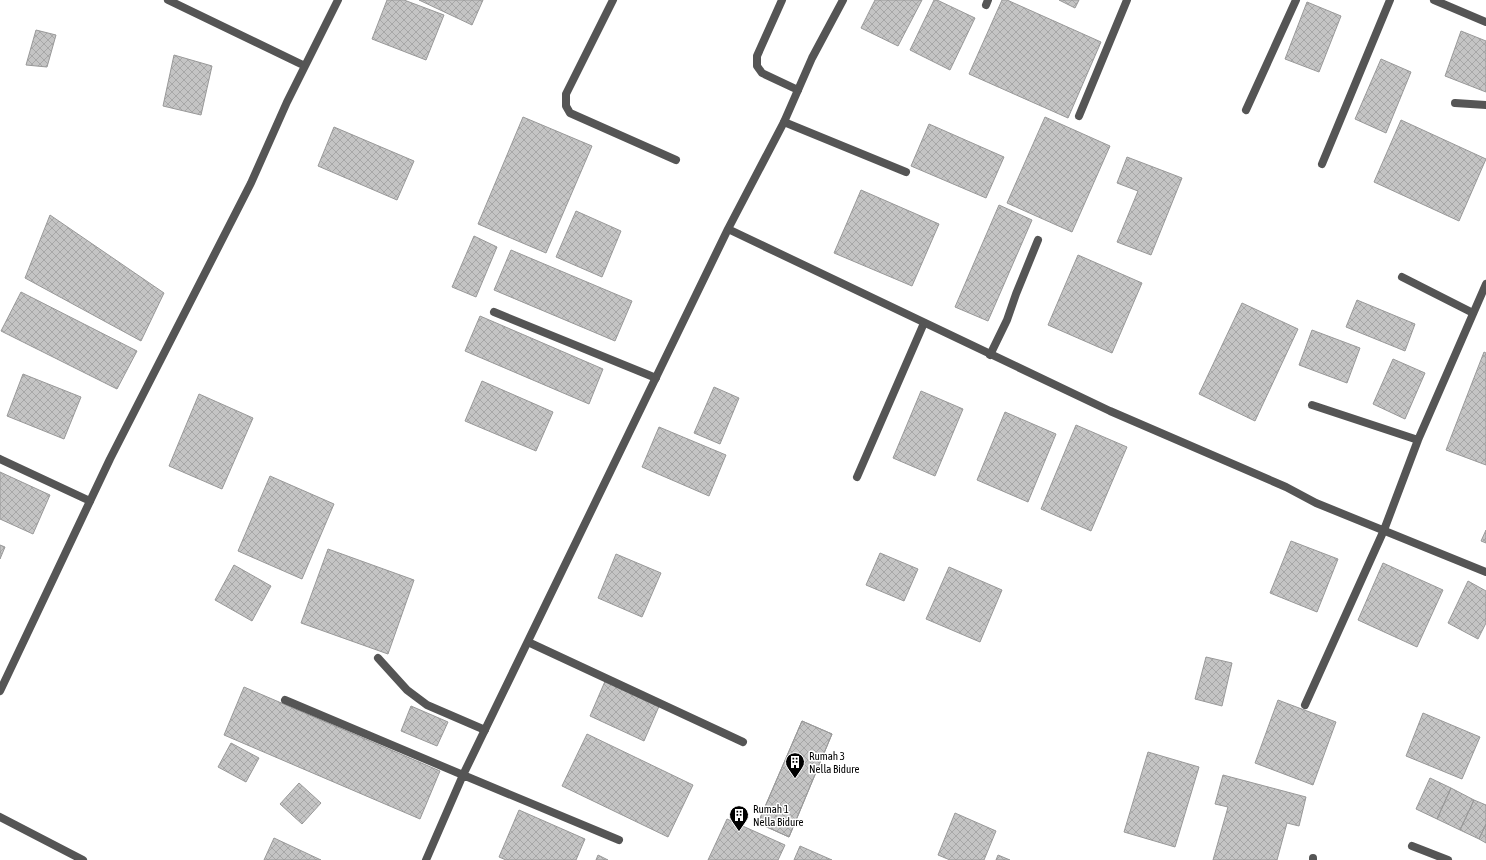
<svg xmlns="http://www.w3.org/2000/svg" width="1486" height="860" viewBox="0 0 1486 860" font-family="'Asap Condensed',sans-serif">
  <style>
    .building { fill: url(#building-cross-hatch); stroke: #999 }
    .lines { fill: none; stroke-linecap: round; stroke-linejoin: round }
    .lane { stroke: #555; stroke-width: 8 }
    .street { stroke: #555; stroke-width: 8 }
    .labels { text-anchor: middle; stroke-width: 3; stroke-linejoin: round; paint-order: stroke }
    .poi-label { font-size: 11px; fill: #000; stroke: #fff; text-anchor: start }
  </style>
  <defs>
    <pattern id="building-cross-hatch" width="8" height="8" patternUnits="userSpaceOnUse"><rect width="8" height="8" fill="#c4c4c4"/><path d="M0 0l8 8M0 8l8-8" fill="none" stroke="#a7a7a7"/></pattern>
  </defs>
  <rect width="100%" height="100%" fill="#fff"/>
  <path class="building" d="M387 0H404L444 15 426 60 372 39Z
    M419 0H483L472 25Z
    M875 0H922L898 46 861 28Z
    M934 0H937L975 18 950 70 910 50Z
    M1002 0H1007L1101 42 1068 118 969 74Z
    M1059 0H1079L1075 8Z
    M1307 2 1341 16 1319 72 1285 59Z
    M36 30 56 35 47 67 26 65Z
    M1461 31 1486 41V92L1445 76Z
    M174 55 212 66 201 115 163 106Z
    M1381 59 1411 72 1386 133 1355 119Z
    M523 117 592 146 546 253 478 224Z
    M1045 117 1110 146 1072 232 1007 203Z
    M1401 120 1486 159 1459 221 1374 182Z
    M929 124 1004 157 986 198 911 166Z
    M334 127 414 161 397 200 318 166Z
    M1127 157 1182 178 1151 255 1117 242 1138 191 1117 183Z
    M861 190 939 224 912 286 834 253Z
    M999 205 1032 220 988 321 955 307Z
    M576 211 621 231 602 277 556 257Z
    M50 215 164 293 141 341 25 278Z
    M474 236 497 247 476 297 452 287Z
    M511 250 632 301 615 341 494 290Z
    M1078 255 1142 283 1112 353 1048 325Z
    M21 292 137 351 117 389 1 331Z
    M1357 300 1415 324 1405 351 1346 327Z
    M1242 303 1298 329 1255 421 1199 394Z
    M480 316 603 369 589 404 465 351Z
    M1312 330 1360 348 1347 383 1299 365Z
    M1484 352 1486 353V465L1446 450Z
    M1393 359 1425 373 1405 419 1373 404Z
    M23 374 81 397 64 439 7 416Z
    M482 381 553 412 536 451 465 421Z
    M714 387 739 398 720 444 694 433Z
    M921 391 963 409 935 476 893 458Z
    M199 394 253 418 222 489 169 466Z
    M1005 412 1056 434 1028 502 977 480Z
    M1076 425 1127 447 1091 531 1041 509Z
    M659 427 726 455 709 496 642 467Z
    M0 472 50 495 33 534 0 519Z
    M270 476 334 504 302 579 238 551Z
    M1486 530V543L1481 541Z
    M1291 541 1338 559 1317 612 1270 593Z
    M0 545 5 547 0 559Z
    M328 549 414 580 388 654 301 623Z
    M880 553 918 569 904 601 866 585Z
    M616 554 661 573 642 617 598 598Z
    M1383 563 1443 590 1417 647 1358 620Z
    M234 565 271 586 252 621 215 600Z
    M949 567 1002 590 980 642 926 619Z
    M1468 581 1486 591V623L1478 639 1448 623Z
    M1206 657 1232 663 1222 706 1195 699Z
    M606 679 660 704 644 741 590 716Z
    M244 687 440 771 420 819 224 735Z
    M1278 700 1336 722 1313 785 1255 763Z
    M411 706 448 722 437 746 401 731Z
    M1423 713 1480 737 1462 779 1406 756Z
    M802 721 832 734 789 837 758 823Z
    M802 721 832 734 789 837 758 823Z
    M587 734 693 785 668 837 562 786Z
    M231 743 259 758 246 782 218 767Z
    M1148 752 1199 767 1175 847 1124 832Z
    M1223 775 1306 797 1299 826 1287 823 1277 860H1213L1228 807 1215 804Z
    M1430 778 1451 788 1437 819 1416 809Z
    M299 783 321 803 302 824 280 804Z
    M1451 788 1474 800 1460 830 1437 819Z
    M1474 800 1486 805V824L1479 839 1460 830Z
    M519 810 585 839 576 860H506L499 857Z
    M955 813 996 831 984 860H950L938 855Z
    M727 819 785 845 778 860H708Z
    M1486 824V843L1479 839Z
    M274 838 321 860H264Z
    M800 846 832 860H794Z
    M598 855 608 860H596Z
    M998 855 1010 860H996Z"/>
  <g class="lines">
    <path class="lane" d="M613 0 566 94V106L570 113 676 160
      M782 0 757 56V66L762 73 798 90
      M986 5 988 0
      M1079 116 1127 0
      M784 122 906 172
      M494 312 656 378
      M990 355 1007 320 1016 294 1038 240
      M0 459 90 501
      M857 477 924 323
      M378 658 407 690 427 705 485 730
      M285 700 463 775
      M1313 860V858"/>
    <path class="street" d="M168 0 305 66
      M1434 0 1486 22
      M1455 103 1486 105
      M1246 110 1296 0
      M1322 164 1390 0
      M728 229 1110 411 1286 487 1316 503 1486 572
      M1402 277 1473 313
      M1312 405 1418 440
      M528 642 743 742
      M0 691 110 459 251 183 287 102 338 0
      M1305 705 1384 530 1418 440 1486 284
      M463 775 619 840
      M0 817 83 860
      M1412 846 1448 860
      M426 860 463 775 728 229 784 122 812 58 843 0"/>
  </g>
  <defs>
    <g id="building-pin" transform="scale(1)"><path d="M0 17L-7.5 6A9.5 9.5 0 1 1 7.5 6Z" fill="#000" stroke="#fff"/><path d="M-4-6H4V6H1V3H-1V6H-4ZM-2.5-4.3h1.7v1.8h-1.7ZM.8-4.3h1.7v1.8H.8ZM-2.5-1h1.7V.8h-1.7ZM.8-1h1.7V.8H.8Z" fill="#fff"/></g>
  </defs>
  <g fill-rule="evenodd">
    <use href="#building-pin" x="795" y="762"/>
    <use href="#building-pin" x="739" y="815"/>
  </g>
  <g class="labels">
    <g class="poi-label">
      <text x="809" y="760">Rumah 3<tspan x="809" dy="13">Nella Bidure</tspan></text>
      <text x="753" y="813">Rumah 1<tspan x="753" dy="13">Nella Bidure</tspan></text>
    </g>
  </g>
</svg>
